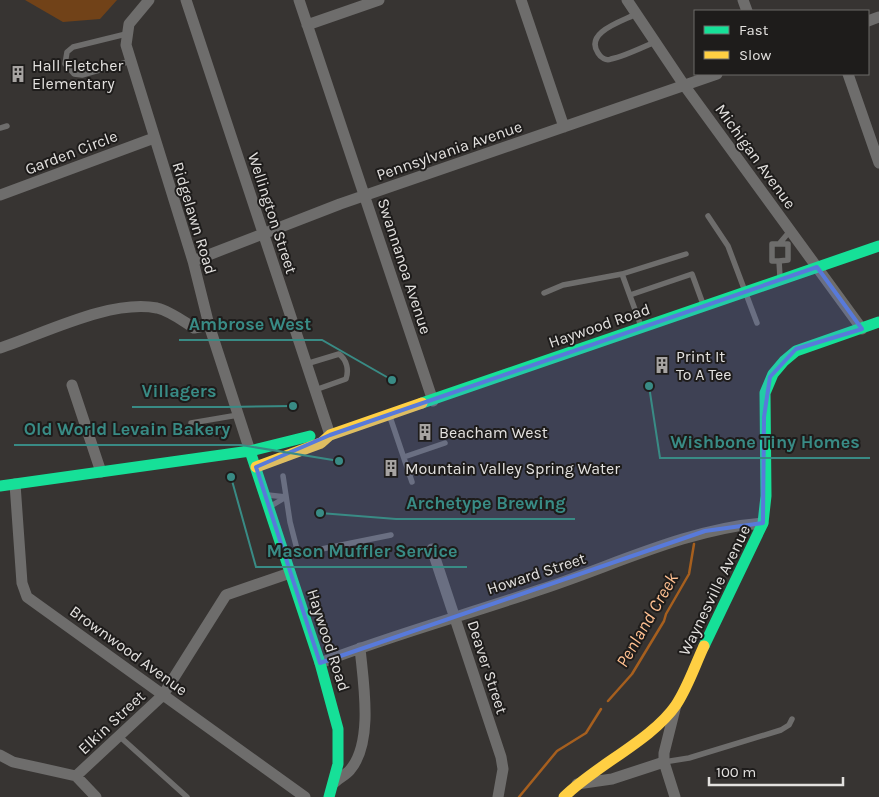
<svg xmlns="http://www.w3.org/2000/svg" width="879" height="797" viewBox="0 0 879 797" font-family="Karla,sans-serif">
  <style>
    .green { fill: #714218 }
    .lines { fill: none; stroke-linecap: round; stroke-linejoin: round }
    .stream { stroke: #a65f1e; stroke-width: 2.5 }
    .lane { stroke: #6e6d6c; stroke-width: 5.5 }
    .street { stroke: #6e6d6c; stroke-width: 11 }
    .fast { stroke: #16e098; stroke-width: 11 }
    .slow { stroke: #ffcf43; stroke-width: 11 }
    .marked { fill: #587ada; fill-opacity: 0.2; stroke: #587ada; stroke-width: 4; stroke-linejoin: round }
    .labels { text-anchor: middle; stroke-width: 4; stroke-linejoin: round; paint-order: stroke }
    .poi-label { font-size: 16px; fill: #e3e1df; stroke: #1e1c1b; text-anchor: start }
    .street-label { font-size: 16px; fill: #e3e1df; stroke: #1e1c1b }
    .water-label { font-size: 18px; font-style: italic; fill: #ffc091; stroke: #1e1c1b }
    .leader { fill: none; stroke: #398b85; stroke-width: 2 }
    .callout-dot { fill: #398b85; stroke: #1e1c1b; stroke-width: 2 }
    .callout-label { font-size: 18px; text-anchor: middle; font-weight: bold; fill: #398b85; stroke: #1e1c1b; stroke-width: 4; stroke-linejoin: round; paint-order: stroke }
  </style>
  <rect width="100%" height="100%" fill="#373432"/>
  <path class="green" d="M25 0H117L100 19 63 22Z"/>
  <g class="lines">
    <path class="stream" d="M608 701 632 674 664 621 666 614 689 574 694 544
      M519 797 557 751 586 733 601 709"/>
    <path class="lane" d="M636 14C623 21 584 32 598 53 601 58 606 61 611 59 625 56 641 48 655 42
      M126 34 73 47 67 52 65 64 74 74 82 75 131 61
      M0 128 7 126
      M708 216 728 246 757 323
      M779 244H788V260L779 261
      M622 274 686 254
      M780 277 779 261H772V244H779L790 231
      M544 293 563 285 622 274 641 326
      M630 295 692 274 703 304
      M306 364 339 354C347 360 349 370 346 379L315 390
      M390 417 412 482
      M191 423 238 415
      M404 457 445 443
      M283 476 290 522 298 553
      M268 495 286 497 271 506
      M287 556 391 535
      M118 735 187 797
      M664 762 689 758 781 730 789 725 792 719"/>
    <path class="street" d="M149 0 129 24 126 45 193 261 209 325 250 451
      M186 0 330 435
      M299 0 433 401
      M521 0 564 127
      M627 0 684 85 862 329
      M743 0 747 11
      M868 21 879 17
      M307 25 379 0
      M848 74 879 163
      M0 195 154 138
      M193 261 340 204 717 74
      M0 348C45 333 111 299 157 308 170 311 183 321 194 328L209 325
      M72 385 101 472
      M15 484 22 583 27 597 305 797
      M432 549 501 757 503 769 498 797
      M320 663C392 635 466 615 539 590 613 566 686 529 763 523
      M0 755 13 762 76 776 96 797
      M76 776 163 695 226 595 290 573
      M335 782C339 778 346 775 350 770 374 742 363 681 360 648
      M577 784 612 779 664 762
      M675 797 664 762V753L676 705"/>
    <path class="fast" d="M422 403 879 246
      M310 436 250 451 320 663 338 729V764L329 797
      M0 486 250 451
      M704 646 763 523 766 496 765 393 773 374 784 361 796 351 879 322"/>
    <path class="slow" d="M256 467 321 443 330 435 422 403
      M564 797C596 765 652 740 676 705 688 687 695 665 704 646"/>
  </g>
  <path class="marked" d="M817 267 862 329 796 349 770 377 764 417 763 523 705 531 320 663 256 467 330 435Z"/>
  <defs>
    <g id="building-bare" transform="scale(1.35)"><path d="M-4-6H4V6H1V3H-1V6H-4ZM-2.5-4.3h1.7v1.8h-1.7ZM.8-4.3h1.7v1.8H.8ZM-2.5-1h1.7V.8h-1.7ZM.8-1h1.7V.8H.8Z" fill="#a7a4a2" stroke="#1e1c1b" stroke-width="2.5" paint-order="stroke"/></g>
  </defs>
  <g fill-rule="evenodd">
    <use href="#building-bare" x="18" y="74"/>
    <use href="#building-bare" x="662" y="365"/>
    <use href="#building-bare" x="425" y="432"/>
    <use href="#building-bare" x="391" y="468"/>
  </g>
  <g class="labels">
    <g class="poi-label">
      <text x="32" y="71">Hall Fletcher<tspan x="32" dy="18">Elementary</tspan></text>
      <text x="676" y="362">Print It<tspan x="676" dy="18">To A Tee</tspan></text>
      <text x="439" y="438">Beacham West</text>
      <text x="405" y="474">Mountain Valley Spring Water</text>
    </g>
    <g class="street-label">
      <text transform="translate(449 150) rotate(-19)" y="6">Pennsylvania Avenue</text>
      <text transform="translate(71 152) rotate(-21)" y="6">Garden Circle</text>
      <text transform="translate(756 156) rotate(54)" y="6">Michigan Avenue</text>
      <text transform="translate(273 213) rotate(72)" y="6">Wellington Street</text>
      <text transform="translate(195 218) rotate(73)" y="6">Ridgelawn Road</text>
      <text transform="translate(405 266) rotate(72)" y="6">Swannanoa Avenue</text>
      <text transform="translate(599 325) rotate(-19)" y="6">Haywood Road</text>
      <text transform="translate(536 573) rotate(-18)" y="6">Howard Street</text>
      <text transform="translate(714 590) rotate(-64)" y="6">Waynesville Avenue</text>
      <text transform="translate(329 640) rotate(72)" y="6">Haywood Road</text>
      <text transform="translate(129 650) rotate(36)" y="6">Brownwood Avenue</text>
      <text transform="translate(488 667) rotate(72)" y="6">Deaver Street</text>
      <text transform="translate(111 722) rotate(-43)" y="6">Elkin Street</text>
    </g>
    <g class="water-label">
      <text transform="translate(647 620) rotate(-60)" y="6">Penland Creek</text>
    </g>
  </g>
  <path class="leader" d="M392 380L322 340H179M293 406L226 407H132M339 461L241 445H14M649 386L660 458H870M320 513L396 519H575M231 477L256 567H467"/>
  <g class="callout-dot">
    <circle cx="392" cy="380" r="5"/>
    <circle cx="293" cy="406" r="5"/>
    <circle cx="339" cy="461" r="5"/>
    <circle cx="649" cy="386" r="5"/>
    <circle cx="320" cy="513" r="5"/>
    <circle cx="231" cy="477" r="5"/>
  </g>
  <g class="callout-label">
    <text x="250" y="330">Ambrose West</text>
    <text x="179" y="397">Villagers</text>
    <text x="127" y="435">Old World Levain Bakery</text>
    <text x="765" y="448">Wishbone Tiny Homes</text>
    <text x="486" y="509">Archetype Brewing</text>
    <text x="362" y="557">Mason Muffler Service</text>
  </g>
  <rect x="694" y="10" width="175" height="65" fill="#1e1c1b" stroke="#6d6b69"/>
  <rect x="704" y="26" width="25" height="8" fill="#16e098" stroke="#6d6b69"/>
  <text x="739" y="35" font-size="15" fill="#e3e1df">Fast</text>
  <rect x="704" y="51" width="25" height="8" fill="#ffcf43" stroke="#6d6b69"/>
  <text x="739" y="60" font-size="15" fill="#e3e1df">Slow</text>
  <path d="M709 777v8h134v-8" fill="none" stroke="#e3e1df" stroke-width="2.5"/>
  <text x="716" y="777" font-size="15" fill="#e3e1df" stroke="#1e1c1b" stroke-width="4" paint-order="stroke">100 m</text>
</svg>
